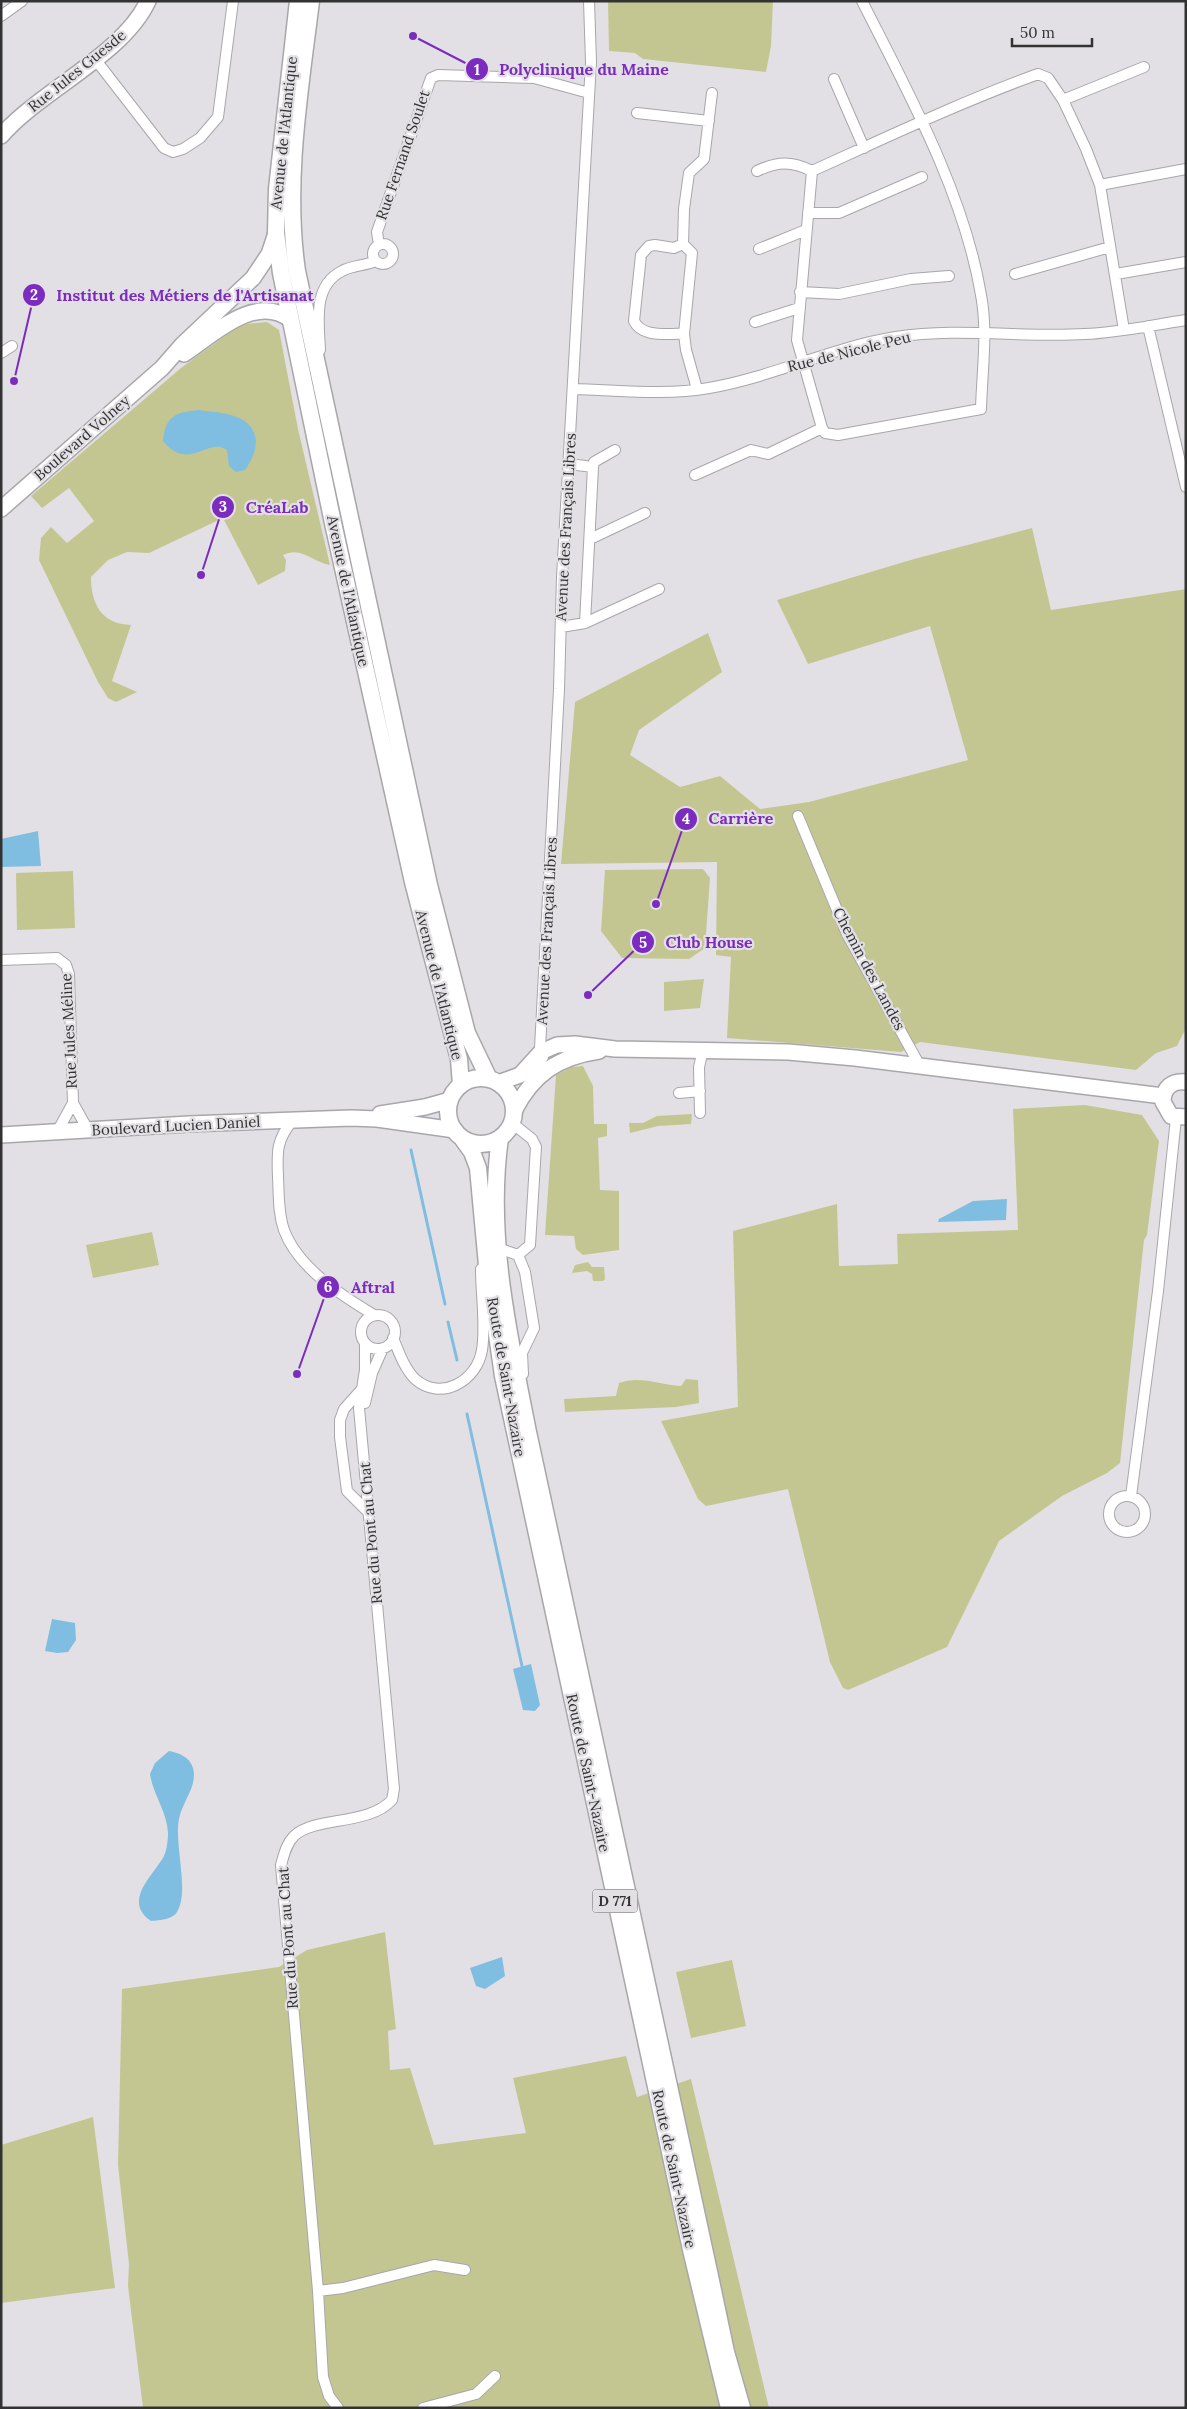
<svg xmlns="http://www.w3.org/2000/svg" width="1187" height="2409" viewBox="0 0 1187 2409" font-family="Lora,serif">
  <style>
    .green { fill: #c4c692 }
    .water { fill: #7fbee0 }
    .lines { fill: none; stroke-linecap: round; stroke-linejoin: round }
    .stream { stroke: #7fbee0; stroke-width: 3 }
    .street-casing { stroke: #a8a6aa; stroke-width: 12 }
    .secondary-casing { stroke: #a8a6aa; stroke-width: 18 }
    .primary-casing { stroke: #a8a6aa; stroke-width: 19 }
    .street { stroke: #fff; stroke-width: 10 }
    .secondary { stroke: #fff; stroke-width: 15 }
    .primary { stroke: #fff; stroke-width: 16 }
    .labels { text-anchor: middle; stroke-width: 4.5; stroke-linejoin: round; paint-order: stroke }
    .shield { fill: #e2e0e4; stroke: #676668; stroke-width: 1 }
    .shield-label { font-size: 14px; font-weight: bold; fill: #323233 }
    .street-label { font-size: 15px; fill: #323233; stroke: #e2e0e4 }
    .leader { fill: none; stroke: #7b2cbf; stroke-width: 2 }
    .callout-dot { fill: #7b2cbf; stroke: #e2e0e4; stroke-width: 2 }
    .mark-label { font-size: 15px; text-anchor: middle; font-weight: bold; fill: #fff }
    .callout-label { font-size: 16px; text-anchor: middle; font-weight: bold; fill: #7b2cbf; stroke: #e2e0e4; stroke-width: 4.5; stroke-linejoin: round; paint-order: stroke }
  </style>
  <rect width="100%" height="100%" fill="#e2e0e4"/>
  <path class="green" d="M608 1H773L771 46 766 72 643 59 635 53 609 51Z
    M267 322 279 330 298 429 330 565C312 562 302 546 283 555L286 560 285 571 258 585 223 518 149 553 127 552 108 560 91 577C91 603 101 624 131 625L112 681 137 692 116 702 108 698 98 682 39 560 41 538 51 527 67 543 94 521 69 488 42 508 31 496 181 368 226 335 244 324Z
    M1032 528 1051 610 1186 589V1028L1177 1046 1156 1053 1136 1070 920 1042 901 1052 727 1038 731 957 716 955 717 862 561 864 575 702 708 633 722 672 639 730 630 755 680 787 720 776 760 809 809 802 968 760 930 626 808 664 777 600 914 559Z
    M703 869 710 878 705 948 689 959 622 958 601 931 605 870Z
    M73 871 75 928 17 930 16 873Z
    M704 979 700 1008 664 1011V982Z
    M583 1066 593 1086 594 1124H607V1136L598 1138 600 1190 619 1191V1250L583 1255 576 1249 574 1236 545 1235 556 1075 572 1067Z
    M1085 1105 1142 1115 1159 1141 1147 1235 1144 1240 1120 1463 1107 1473 1062 1496 999 1541 947 1647 848 1690 843 1688 830 1662 788 1489 706 1506 698 1499 661 1421 738 1407 733 1231 837 1204 839 1266 898 1264 897 1234 1018 1230 1013 1109Z
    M692 1114 691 1124 658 1126 630 1133 629 1123H643L657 1116Z
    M152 1232 159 1265 93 1278 86 1245Z
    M588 1262 592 1267H604L605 1279 603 1281H593L592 1274 587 1271 572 1273 575 1265Z
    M686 1379 698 1380 699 1403 676 1407 565 1412 564 1399 616 1396 619 1383C640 1375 660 1385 681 1386Z
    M385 1932 396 2029 388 2031 390 2070 410 2068 434 2145 526 2133 513 2078 626 2056 637 2097 691 2079 769 2408H143L128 2286 129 2264 118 2165 122 1989 279 1967 307 1950Z
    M732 1960 746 2026 691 2038 676 1972Z
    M93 2117 115 2288 1 2303V2145Z"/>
  <path class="water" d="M199 410C210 412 223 412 234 416 262 425 260 450 245 470L236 472 229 466 227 450C208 436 189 473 163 441 165 416 176 412 199 410Z
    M38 831 41 866 1 867V839Z
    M1007 1199 1006 1220 938 1222 939 1219 973 1201Z
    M52 1619 75 1623 76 1640 68 1652 57 1653 45 1651Z
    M531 1664 540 1705 535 1711 523 1710 513 1669Z
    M169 1751C179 1753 190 1757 193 1768 198 1786 182 1802 179 1819 174 1844 189 1889 178 1910 174 1920 160 1920 151 1921 122 1901 153 1876 164 1856 167 1850 168 1839 168 1833 167 1811 153 1795 150 1774L155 1763Z
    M502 1957 505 1976 485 1989 476 1986 470 1968Z"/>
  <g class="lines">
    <path class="stream" d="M411 1150 445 1304
      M448 1322 457 1360
      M467 1414 522 1666"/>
    <g class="street-casing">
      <path id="street" d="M862 1C908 92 964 193 981 295 988 332 982 371 981 409L838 435 825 433 822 428 797 340 812 171C887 137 961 102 1038 74L1048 78 1063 100 1086 149 1100 185 1124 330
        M1 16 22 1
        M95 59 164 148 173 152 183 149 200 138 218 117 233 1
        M834 79 864 148
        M1063 100 1144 67
        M637 113 709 121
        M757 171C778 161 792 161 812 171
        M1100 185 1186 169
        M808 213H839L922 177
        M683 244 674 248 655 245 649 246 641 255 634 321C642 338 667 333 684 334
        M373 254a10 10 0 1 1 20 0a10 10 0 1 1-20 0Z
        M379 245 377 232 431 78 438 75 534 78 589 93
        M759 249 806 230
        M1015 274 1110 247
        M1116 274 1186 262
        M800 292 839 294 911 279 949 276
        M755 322 799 308
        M1148 326 1186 487
        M320 350C319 323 312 286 342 271 352 265 365 266 376 261
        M1 353 12 346
        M573 389C619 390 664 396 709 388 773 377 832 347 896 337 959 327 1021 338 1085 334 1118 333 1152 325 1186 320
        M697 389 686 350 684 334 692 253 683 244 684 209 689 173 704 159 712 93
        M569 464 593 467
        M695 475 751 450 768 454 822 428
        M590 539 645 513
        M585 623 593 467 594 462 615 450
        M561 627 585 623 659 589
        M798 816 847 934 920 1066
        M1 960 57 958 66 965 69 974 73 1103 88 1130
        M533 1081 534 1074 543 1057 540 1048 559 689 562 577 591 62 589 1
        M679 1093 700 1091
        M700 1113 699 1067 703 1050
        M293 1120C276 1140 277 1152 278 1177 279 1195 278 1213 284 1230 298 1268 341 1295 374 1315
        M512 1123 532 1139 536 1147 530 1245 518 1255
        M57 1132 73 1103
        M498 1248 518 1255
        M518 1255 525 1272 534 1328 522 1353 523 1374
        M361 1332a17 17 0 1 1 34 0a17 17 0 1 1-34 0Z
        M393 1338C399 1352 404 1368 415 1379 441 1402 477 1381 482 1350 486 1324 481 1295 481 1269
        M361 1390 344 1409 340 1420V1437L347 1491 369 1513
        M365 1403 372 1373 383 1348
        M1131 1496 1158 1291 1176 1118
        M1109 1514a18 18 0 1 1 36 0a18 18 0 1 1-36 0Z
        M318 2291 343 2288 434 2265 465 2270
        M338 2408 329 2396 323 2377 318 2291 281 1865C284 1855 286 1844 294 1836 315 1816 368 1826 392 1800L394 1789 359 1408 365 1370V1343
        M423 2408 476 2394 495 2376"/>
    </g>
    <g class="secondary-casing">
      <path id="secondary" d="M1 136C41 90 123 55 148 1
        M184 354C213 335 256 292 291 320
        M1 509 162 368 183 344 253 278 269 254 276 233
        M1186 1082C1172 1080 1163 1088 1163 1102L1171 1116 1186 1117
        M498 1083 520 1075 541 1052 557 1045 575 1044 615 1049 788 1052 855 1058 1163 1096
        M514 1111C533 1074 558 1057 599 1051
        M380 1114 425 1107 450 1100
        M1 1135 189 1124 351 1118 377 1119 455 1130"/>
    </g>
    <g class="primary-casing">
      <path id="primary" d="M298 1 277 189 276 233 281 273 333 523 413 882 459 1059 461 1085
        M311 1C300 90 284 182 297 271L429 885 467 1033 489 1079
        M448 1111a33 33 0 1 1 66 0a33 33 0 1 1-66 0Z
        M462 1138 472 1152 478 1168 487 1265 503 1376 692 2254 729 2408
        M500 1138C486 1236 509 1336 528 1432L711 2281 726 2352 742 2408"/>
    </g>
    <use href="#street" class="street"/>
    <use href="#secondary" class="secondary"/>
    <use href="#primary" class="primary"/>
  </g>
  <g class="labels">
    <rect class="shield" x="592.5" y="1889.5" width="45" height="23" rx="4"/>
    <g class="shield-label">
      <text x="615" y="1906">D 771</text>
    </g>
    <g class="street-label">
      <text transform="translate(77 71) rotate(-39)" y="5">Rue Jules Guesde</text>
      <text transform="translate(284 133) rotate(-84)" y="5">Avenue de l'Atlantique</text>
      <text transform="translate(403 155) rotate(-71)" y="5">Rue Fernand Soulet</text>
      <text transform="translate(849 352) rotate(-14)" y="5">Rue de Nicole Peu</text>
      <text transform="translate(82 438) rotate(-41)" y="5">Boulevard Volney</text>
      <text transform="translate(566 527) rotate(-87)" y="5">Avenue des Français Libres</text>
      <text transform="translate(348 591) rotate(78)" y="5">Avenue de l'Atlantique</text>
      <text transform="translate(547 931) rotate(-87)" y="5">Avenue des Français Libres</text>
      <text transform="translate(869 969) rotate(62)" y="5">Chemin des Landes</text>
      <text transform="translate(439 985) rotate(76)" y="5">Avenue de l'Atlantique</text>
      <text transform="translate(69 1031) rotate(-93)" y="5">Rue Jules Méline</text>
      <text transform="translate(176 1126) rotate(-3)" y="5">Boulevard Lucien Daniel</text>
      <text transform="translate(506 1377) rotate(80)" y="5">Route de Saint-Nazaire</text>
      <text transform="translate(371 1533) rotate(-95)" y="5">Rue du Pont au Chat</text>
      <text transform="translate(588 1773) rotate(78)" y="5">Route de Saint-Nazaire</text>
      <text transform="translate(288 1938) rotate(-94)" y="5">Rue du Pont au Chat</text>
      <text transform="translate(674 2169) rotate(78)" y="5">Route de Saint-Nazaire</text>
    </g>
  </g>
  <path class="leader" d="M413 36L477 69M14 381L34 295M201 575L223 507M656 904L686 819M588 995L643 942M297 1374L328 1287"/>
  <g class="callout-dot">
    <circle cx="413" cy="36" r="5"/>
    <circle cx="14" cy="381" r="5"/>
    <circle cx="201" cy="575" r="5"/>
    <circle cx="656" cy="904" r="5"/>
    <circle cx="588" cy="995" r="5"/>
    <circle cx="297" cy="1374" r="5"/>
    <circle cx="477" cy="69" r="12"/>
    <circle cx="34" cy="295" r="12"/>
    <circle cx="223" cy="507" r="12"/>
    <circle cx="686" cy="819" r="12"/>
    <circle cx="643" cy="942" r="12"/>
    <circle cx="328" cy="1287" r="12"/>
  </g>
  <g class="mark-label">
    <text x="477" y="75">1</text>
    <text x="34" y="300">2</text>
    <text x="223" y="512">3</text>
    <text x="686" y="824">4</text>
    <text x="643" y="948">5</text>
    <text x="328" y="1292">6</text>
  </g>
  <g class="callout-label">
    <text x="584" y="75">Polyclinique du Maine</text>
    <text x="185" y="301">Institut des Métiers de l'Artisanat</text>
    <text x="277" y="513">CréaLab</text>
    <text x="741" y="824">Carrière</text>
    <text x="709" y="948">Club House</text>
    <text x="373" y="1293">Aftral</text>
  </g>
  <rect width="1187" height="2409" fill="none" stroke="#323233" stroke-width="5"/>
  <path d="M1012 38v8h80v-8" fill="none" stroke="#323233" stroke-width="2.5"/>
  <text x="1020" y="38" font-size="15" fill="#323233" stroke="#e2e0e4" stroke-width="4" paint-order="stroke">50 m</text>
</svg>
